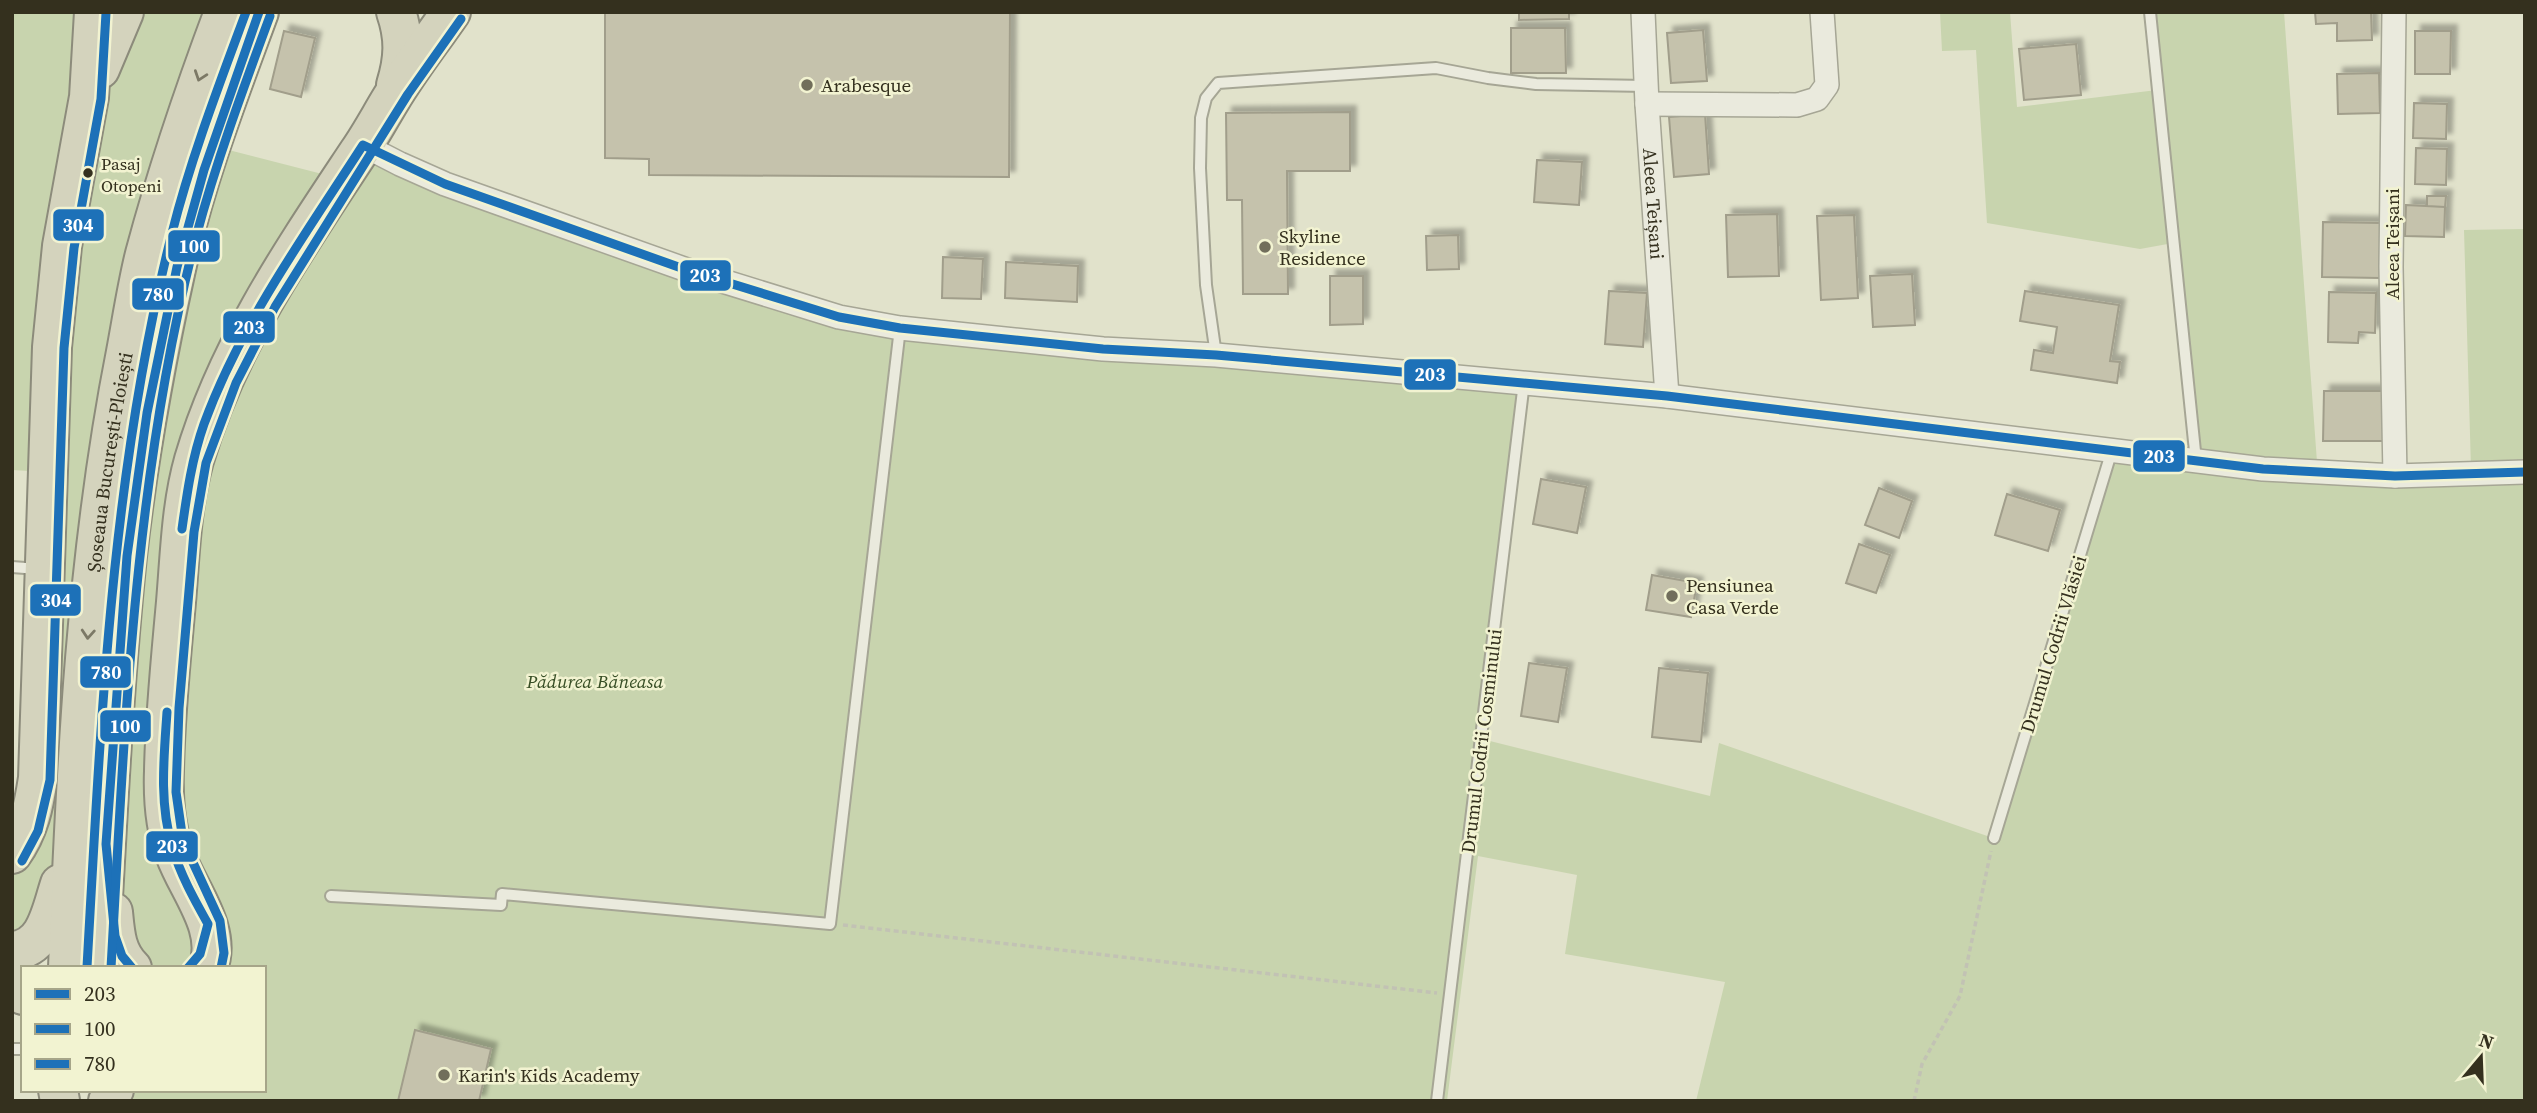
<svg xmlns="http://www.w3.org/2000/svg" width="2537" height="1113" viewBox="0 0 2537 1113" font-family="'Source Serif 4',serif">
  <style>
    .green { fill: #c8d4ae }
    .building { fill: #c5c2ac; stroke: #a19e8b; stroke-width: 2; filter: url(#shadow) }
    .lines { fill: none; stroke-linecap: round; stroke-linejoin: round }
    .lane-casing { stroke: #a6a695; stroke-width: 14 }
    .street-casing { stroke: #a6a695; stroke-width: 26 }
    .highway-casing { stroke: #8c8b7b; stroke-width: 42 }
    .path { stroke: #c2c2b4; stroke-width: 3.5; stroke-dasharray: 5 3.5; stroke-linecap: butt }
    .lane { stroke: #eaeadd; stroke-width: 10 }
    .street { stroke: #eaeadd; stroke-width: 23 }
    .highway { stroke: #d4d3bd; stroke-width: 38 }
    .bus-1-casing { stroke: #f2f3d1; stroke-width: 14 }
    .bus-2-casing { stroke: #f2f3d1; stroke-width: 14 }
    .bus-3-casing { stroke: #f2f3d1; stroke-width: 14 }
    .bus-4-casing { stroke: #f2f3d1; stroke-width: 14 }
    .bus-1 { stroke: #1d71b8; stroke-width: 9 }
    .bus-2 { stroke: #1d71b8; stroke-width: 9 }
    .bus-3 { stroke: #1d71b8; stroke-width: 9 }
    .bus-4 { stroke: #1d71b8; stroke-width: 9 }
    .oneway { stroke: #7c7966 }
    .poi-dot { fill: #716e5b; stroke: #f2f3d1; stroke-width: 2.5 }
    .bus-dot { fill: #34301e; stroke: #f2f3d1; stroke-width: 2.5 }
    .labels { text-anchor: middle; stroke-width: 5; stroke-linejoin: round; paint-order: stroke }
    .bus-label { font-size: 17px; fill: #34301e; stroke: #f2f3d1; text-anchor: start }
    .poi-label { font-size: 19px; fill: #34301e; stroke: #f2f3d1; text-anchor: start }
    .street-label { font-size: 19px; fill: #34301e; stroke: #f2f3d1 }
    .park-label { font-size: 19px; font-style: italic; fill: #384f26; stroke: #f2f3d1 }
    .line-badge { stroke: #f2f3d1; stroke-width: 2.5 }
    .badge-label { font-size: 19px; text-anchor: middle; font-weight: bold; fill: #fff }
  </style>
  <defs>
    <filter id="shadow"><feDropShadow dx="6" dy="-6" stdDeviation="2" flood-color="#0004"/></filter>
  </defs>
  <rect width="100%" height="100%" fill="#e1e2cb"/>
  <path class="green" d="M12 12H223L73 842 12 951V854L47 472 12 470Z
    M1940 12H2010L2017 107 2157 90 2150 12H2284L2317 462 2195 452 2173 243 2140 249 1987 223 1976 50 1942 51Z
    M354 140 839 317 1524 382 1482 739 1710 796 1719 743 1993 838 2112 450 2263 469 2525 470V1101H1696L1725 982 1565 954 1577 875 1478 856 1447 1101H108L114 1090H264V968H208L192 964 188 968H132L115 936 127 556 213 146 330 176Z
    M2525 229V466L2471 468 2464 230Z"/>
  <path class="building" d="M605 12H1010L1009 177 649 175V159L605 158Z
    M1519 12H1569V19L1519 20Z
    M2315 12H2371L2372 40 2337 41V23L2316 24Z
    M1511 28H1565L1566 73H1511Z
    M1703 30 1707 81 1671 83 1667 33Z
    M284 31 315 38 301 97 270 89Z
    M2415 31H2451L2450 74H2415Z
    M2076 44 2081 95 2024 100 2019 49Z
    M2379 73 2380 113 2338 114 2337 74Z
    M2414 103 2447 104 2446 139 2413 138Z
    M1350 112V171H1287L1288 294H1243L1242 200H1227L1226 113Z
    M1705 114 1709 174 1674 177 1669 117Z
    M2416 148 2447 149 2446 185 2415 184Z
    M1537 160 1582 162 1579 205 1534 202Z
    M2427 196H2446L2445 207 2427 206Z
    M2406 205 2445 207 2444 237 2405 236Z
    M1777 214 1779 276 1728 277 1726 215Z
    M1854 215 1858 298 1821 300 1817 216Z
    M2323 222 2381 223 2380 278 2322 277Z
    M1458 235 1459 269 1427 270 1426 236Z
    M943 257 983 259 981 299 942 298Z
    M1006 262 1078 266 1077 302 1005 298Z
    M1912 274 1915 325 1873 327 1870 276Z
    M1330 276H1363V324L1330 325Z
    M1609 291 1647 293 1643 347 1605 344Z
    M2025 291 2119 305 2110 361 2120 362 2117 383 2031 370 2034 350 2053 353 2057 327 2020 321Z
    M2329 292 2376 293 2375 333 2359 332 2358 343 2328 342Z
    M2324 391H2386V441H2323Z
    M1541 479 1586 487 1577 533 1533 524Z
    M1879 488 1912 501 1899 538 1865 525Z
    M2007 494 2060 510 2048 551 1995 535Z
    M1859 544 1890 555 1876 593 1846 583Z
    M1652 575 1697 583 1691 617 1646 610Z
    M1529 663 1567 668 1558 722 1521 716Z
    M1659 668 1708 673 1701 742 1652 737Z
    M415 1030 491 1049 479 1101H398Z"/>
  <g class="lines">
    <g class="lane-casing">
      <path id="lane" d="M2150 12 2196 461
        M1216 355 1206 285 1200 168 1201 118 1206 98 1218 83 1436 68 1488 78 1536 84 1646 86
        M12 567 38 569
        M1994 838 2112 450
        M331 896 501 905 502 894 830 924 900 328
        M12 1049H23
        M1437 1101 1524 382"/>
    </g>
    <g class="street-casing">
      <g id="street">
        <path id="s1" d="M1643 12 1647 104 1667 396"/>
        <path d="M2394 12 2391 267 2395 476"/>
        <path d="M1647 104 1797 105 1817 99 1827 85 1822 12"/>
        <path d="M363 145 400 164 445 184 687 270 839 317 900 328 1103 349 1216 355 1667 396 2263 469 2395 476 2525 472"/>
      </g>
    </g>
    <g class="highway-casing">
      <g id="highway">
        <path d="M396 12C405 38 404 59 396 85"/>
        <path d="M100 69 124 12"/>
        <path d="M12 854C29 831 34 805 38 778L52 347 62 246 89 97 94 12"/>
        <path d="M113 912C115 933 116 953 132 968"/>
        <path d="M12 951C46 949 51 911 60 884"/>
        <path id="s2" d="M68 968C76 762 86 555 126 352 132 320 137 286 145 254 167 172 194 92 224 12"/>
        <path d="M99 968C107 831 113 693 127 556 138 460 155 364 176 269 195 181 228 96 259 12"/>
        <path d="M208 968C223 929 188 890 175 854 165 828 163 799 164 771 165 714 171 658 176 602 180 555 181 506 194 460 227 347 293 251 358 153 370 136 380 117 391 99 409 69 431 41 451 12"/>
        <path d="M12 984 23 995"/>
        <path d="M58 1090 60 1101"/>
        <path d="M108 1101 114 1090"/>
      </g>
    </g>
    <path class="path" d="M843 925 1437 993
      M1914 1101 1922 1064 1960 996 1991 851"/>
    <use href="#lane" class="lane"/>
    <use href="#street" class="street"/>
    <use href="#highway" class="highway"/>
    <g class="bus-1-casing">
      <path id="bus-1" d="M363 145 445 184 687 270 839 317 900 328 1103 349 1216 355 1667 396 2263 469 2395 476 2525 472
        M182 529C187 493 192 458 204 424 241 323 305 235 363 145
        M167 712C164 757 159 802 172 846 180 874 194 899 208 924L200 954 188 968
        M132 968 122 956 115 936 106 844 127 556 147 413 177 267 204 170 259 12"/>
    </g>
    <g class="bus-2-casing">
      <path id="bus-2" d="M111 968C125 723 134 476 196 237 216 162 243 89 270 16"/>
    </g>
    <g class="bus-3-casing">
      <path id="bus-3" d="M87 967C101 721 111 473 172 233 191 158 219 85 246 12"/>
    </g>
    <g class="bus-4-casing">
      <path id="bus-4" d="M22 861 38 831 50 780 64 348 74 248 101 99 106 13
        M221 968 224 953 220 921 183 841 176 792 179 708 194 532 206 463 236 383 275 307 408 94 461 19"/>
    </g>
    <use href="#bus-1" class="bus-1"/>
    <use href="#bus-2" class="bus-2"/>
    <use href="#bus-3" class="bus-3"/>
    <use href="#bus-4" class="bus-4"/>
  </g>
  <defs><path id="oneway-chevron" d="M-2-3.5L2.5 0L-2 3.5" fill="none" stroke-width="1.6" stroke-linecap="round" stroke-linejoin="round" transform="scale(1.75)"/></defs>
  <g class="oneway">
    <use href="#oneway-chevron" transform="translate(200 76) rotate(109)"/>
    <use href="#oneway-chevron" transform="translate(88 634) rotate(94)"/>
  </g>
  <g class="poi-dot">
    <circle cx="807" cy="85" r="7"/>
    <circle cx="1265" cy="247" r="7"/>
    <circle cx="1672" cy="596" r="7"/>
    <circle cx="444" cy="1075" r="7"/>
  </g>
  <circle class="bus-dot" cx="88" cy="173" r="6"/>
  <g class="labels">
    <g class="bus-label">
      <text x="101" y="170">Pasaj<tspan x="101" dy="22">Otopeni</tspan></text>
    </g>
    <g class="poi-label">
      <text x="821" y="92">Arabesque</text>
      <text x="1279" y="243">Skyline<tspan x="1279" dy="22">Residence</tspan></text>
      <text x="1686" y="592">Pensiunea<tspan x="1686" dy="22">Casa Verde</tspan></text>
      <text x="458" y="1082">Karin's Kids Academy</text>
    </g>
    <g class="street-label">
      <text dy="7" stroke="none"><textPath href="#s1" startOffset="192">Aleea Teișani</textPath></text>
      <text transform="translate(2392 244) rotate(-90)" y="7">Aleea Teișani</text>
      <text dy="7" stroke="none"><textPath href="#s2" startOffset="508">Șoseaua București-Ploiești</textPath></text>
      <text transform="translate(2053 644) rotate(-73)" y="7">Drumul Codrii Vlăsiei</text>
      <text transform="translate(1481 741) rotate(-83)" y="7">Drumul Codrii Cosminului</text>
    </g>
    <g class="park-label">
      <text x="595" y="688">Pădurea Băneasa</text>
    </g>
  </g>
  <g class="line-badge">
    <rect x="52" y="208" width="53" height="34" rx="7" fill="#1d71b8"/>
    <rect x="167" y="229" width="54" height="34" rx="7" fill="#1d71b8"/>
    <rect x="679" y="259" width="53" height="33" rx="7" fill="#1d71b8"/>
    <rect x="131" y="277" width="54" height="34" rx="7" fill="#1d71b8"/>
    <rect x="222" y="310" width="54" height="34" rx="7" fill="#1d71b8"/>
    <rect x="1403" y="358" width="54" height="33" rx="7" fill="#1d71b8"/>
    <rect x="2132" y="439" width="54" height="34" rx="7" fill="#1d71b8"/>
    <rect x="29" y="583" width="53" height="34" rx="7" fill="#1d71b8"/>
    <rect x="79" y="655" width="53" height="34" rx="7" fill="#1d71b8"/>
    <rect x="99" y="709" width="53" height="34" rx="7" fill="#1d71b8"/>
    <rect x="145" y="830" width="54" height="33" rx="7" fill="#1d71b8"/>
  </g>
  <g class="badge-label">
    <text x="78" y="232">304</text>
    <text x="194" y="253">100</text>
    <text x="705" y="282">203</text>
    <text x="158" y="301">780</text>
    <text x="249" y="334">203</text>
    <text x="1430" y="381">203</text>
    <text x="2159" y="463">203</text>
    <text x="56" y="607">304</text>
    <text x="106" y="679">780</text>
    <text x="125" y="733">100</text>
    <text x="172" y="853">203</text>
  </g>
  <rect width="2537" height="1113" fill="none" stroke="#34301e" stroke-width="28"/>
  <rect x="21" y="966" width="245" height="126" fill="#f2f3d1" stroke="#a6a589" stroke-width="2"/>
  <rect x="35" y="989" width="35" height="10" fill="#1d71b8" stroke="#a6a589" stroke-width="2"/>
  <text x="84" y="1001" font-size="21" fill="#34301e">203</text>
  <rect x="35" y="1024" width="35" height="10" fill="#1d71b8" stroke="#a6a589" stroke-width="2"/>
  <text x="84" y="1036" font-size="21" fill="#34301e">100</text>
  <rect x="35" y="1059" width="35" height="10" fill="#1d71b8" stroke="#a6a589" stroke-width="2"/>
  <text x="84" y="1071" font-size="21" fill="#34301e">780</text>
  <g transform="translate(2481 1057) rotate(19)" stroke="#f2f3d1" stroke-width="5" paint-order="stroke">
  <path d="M0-5L12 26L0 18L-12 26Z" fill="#34301e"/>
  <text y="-10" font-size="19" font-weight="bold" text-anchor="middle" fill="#34301e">N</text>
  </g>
</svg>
